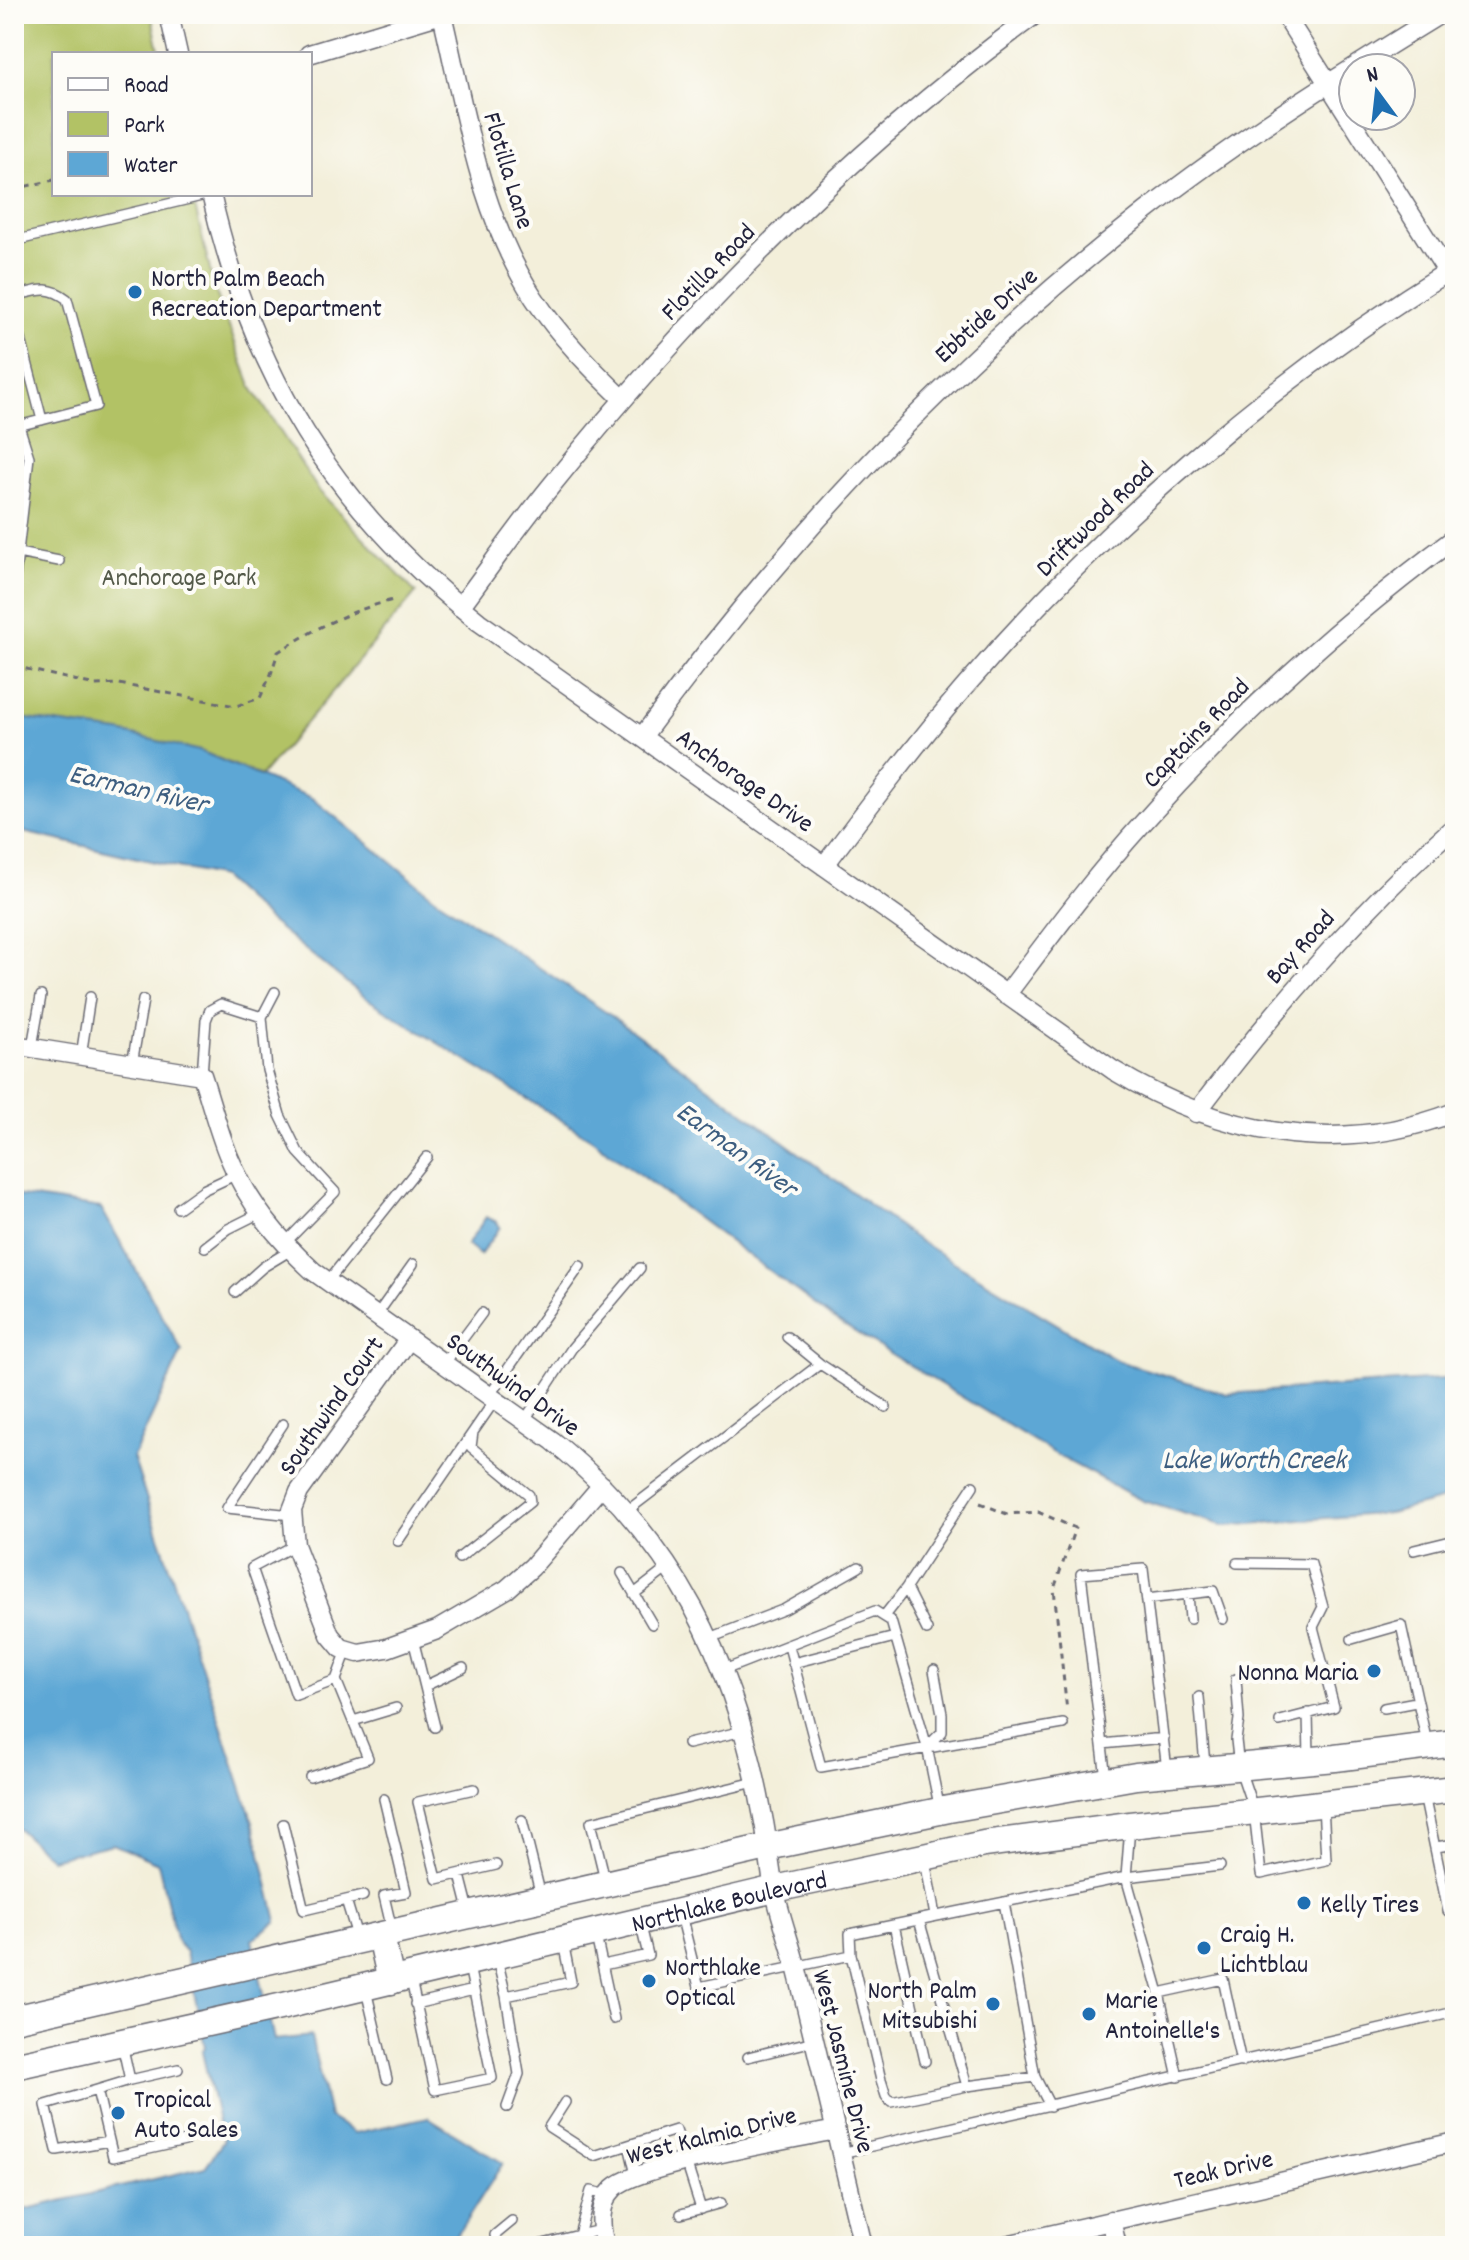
<svg xmlns="http://www.w3.org/2000/svg" width="1469" height="2260" viewBox="0 0 1469 2260" font-family="Dekko,sans-serif">
  <style>
    .green { fill: #b2c265; stroke: #6a7250; stroke-width: 2 }
    .water { fill: #5da7d5; stroke: #406488; stroke-width: 2 }
    .lines { fill: none; stroke-linecap: round; stroke-linejoin: round }
    .lane-casing { stroke: #6b6a73; stroke-width: 12 }
    .street-casing { stroke: #6b6a73; stroke-width: 21 }
    .secondary-casing { stroke: #6b6a73; stroke-width: 29 }
    .path { stroke: #6b6a73; stroke-width: 3; stroke-dasharray: 6 6; stroke-linecap: butt }
    .lane { stroke: #fff; stroke-width: 9 }
    .street { stroke: #fff; stroke-width: 18 }
    .secondary { stroke: #fff; stroke-width: 26 }
    .poi-dot { fill: #1f6fb2; stroke: #fdfcf7; stroke-width: 3 }
    .labels { text-anchor: middle; stroke-width: 8; stroke-linejoin: round; paint-order: stroke }
    .street-label { font-size: 26px; fill: #22223b; stroke: #fdfcf7 }
    .poi-label { font-size: 26px; fill: #22223b; stroke: #fdfcf7; text-anchor: start }
    .park-label { font-size: 26px; fill: #545a4a; stroke: #fdfcf7 }
    .water-label { font-size: 28px; font-style: italic; fill: #3d5e80; stroke: #fdfcf7 }
  </style>
  <rect width="100%" height="100%" fill="#fdfcf7"/>
  <filter id="ink" filterUnits="userSpaceOnUse"><feTurbulence type="fractalNoise" baseFrequency=".0125" numOctaves="2"/><feDisplacementMap in="SourceGraphic" scale="16" xChannelSelector="R" yChannelSelector="G"/><feConvolveMatrix kernelMatrix="1 2 1 2 8 2 1 2 1" color-interpolation-filters="sRGB"/></filter>
  <filter id="wash" filterUnits="userSpaceOnUse"><feTurbulence type="fractalNoise" baseFrequency=".006" numOctaves="4" result="noise"/><feDisplacementMap in="SourceGraphic" scale="32" xChannelSelector="R" yChannelSelector="G"/><feGaussianBlur stdDeviation="1.8" result="paint"/><feColorMatrix in="noise" values="0 0 0 0 0 0 0 0 0 0 0 0 0 0 0 0 0 1.4 0 .05"/><feComposite in="paint" operator="in"/></filter>
  <g filter="url(#wash)">
    <rect width="100%" height="100%" fill="#f3efda"/>
    <path class="green" d="M14 14H151L160 54H54V194H192L214 287 252 388 319 491 416 593 261 776 200 751 14 719Z"/>
    <path class="water" d="M14 717 120 732 200 751 312 798 434 897 613 1017 919 1241 1118 1361 1227 1394 1455 1378V1496L1390 1513 1225 1526 1143 1501 1062 1458 837 1321 593 1140 366 998 266 918 221 877 14 830Z
      M14 1195 101 1208 182 1351 133 1457 255 1829 277 1921 252 1940 274 2040 311 2036 329 2117 355 2133 428 2117 503 2163 454 2240 455 2246H14V2212L205 2167 223 2142 225 2127 219 2126 202 2052 205 2047 186 1952 177 1942 158 1863 113 1844 51 1859 14 1825Z
      M486 1217 497 1222 500 1227 480 1255 467 1245Z"/>
  </g>
  <g filter="url(#ink)">
    <g class="lines">
      <g class="lane-casing">
        <path id="lane" d="M14 241 210 194
          M14 296C37 291 47 284 67 299L96 406 14 427
          M14 312 42 420
          M18 553 59 561
          M14 586 29 457 19 426
          M275 992 262 1017 267 1070 280 1115 298 1152 335 1192 284 1244
          M32 1047 41 996
          M81 1056 90 997
          M132 1064 143 1000
          M202 1075 206 1020 210 1010 221 1004 262 1017
          M178 1208 203 1190 237 1174
          M205 1247 228 1229 260 1213
          M328 1281 427 1157
          M235 1292 263 1267 291 1250
          M376 1316 413 1264
          M787 1337 820 1364
          M444 1364 482 1313
          M489 1396 580 1266
          M524 1421 572 1348 640 1268
          M283 1424 227 1508 292 1515
          M627 1511 820 1364 886 1407
          M398 1541 495 1400
          M295 1545 252 1568 296 1695 336 1680 347 1650
          M1414 1550 1455 1540
          M459 1558 530 1502 529 1495 471 1447 473 1432
          M1237 1563 1311 1564 1323 1607 1313 1627 1334 1707 1280 1721
          M622 1573 652 1624
          M634 1594 669 1567
          M1188 1594 1190 1619
          M1147 1599 1213 1591 1223 1619
          M884 1616 906 1588
          M927 1630 906 1588 973 1486
          M710 1638 785 1609 859 1567
          M413 1639 435 1727
          M1352 1639 1401 1625 1427 1743
          M789 1646 821 1767 1063 1724
          M793 1663 895 1637
          M724 1670 875 1611 891 1621 927 1747 940 1810
          M1236 1679 1239 1719 1236 1740 1239 1767 1254 1811 1261 1874 1326 1860 1323 1805
          M425 1686 463 1668
          M1199 1697 1205 1765
          M1384 1708 1416 1702
          M1308 1713 1309 1757
          M353 1721 396 1708
          M688 1744 743 1731
          M1102 1744 1164 1738
          M927 1747 942 1732V1714L934 1670
          M310 1777 368 1758 336 1680
          M1106 1778 1081 1574 1143 1569 1167 1770
          M474 1789 418 1802 437 1879 496 1865
          M1424 1795 1448 1911
          M384 1799 406 1892 384 1896 392 1930
          M522 1820 541 1896
          M283 1824 304 1910 363 1896
          M1130 1827 1126 1877 1159 1993 1178 2077
          M1436 1847 1455 1844
          M925 1860 935 1916
          M460 1875 470 1914
          M605 1879 591 1822 755 1782
          M346 1900 358 1939
          M1004 1902 1035 2077
          M681 1915 699 1987 851 1955 850 1934 1126 1877 1220 1866
          M919 1920 967 2086
          M894 1925 925 2061
          M596 1936 614 2019
          M851 1955 881 2080 886 2096 891 2102 967 2086 1035 2077 1050 2106
          M497 1959 506 1996 571 1982 563 1942
          M603 1965 648 1955 640 1922
          M411 1980 435 2090 492 2078 469 1966
          M366 1990 387 2079
          M1159 1993 1223 1979 1241 2062
          M506 1996 519 2074 507 2107
          M415 2004 474 1990
          M122 2044 130 2080 178 2069
          M748 2057 814 2041
          M130 2080 97 2090 113 2157 185 2141
          M97 2090 46 2105 57 2150 109 2141
          M565 2102 549 2127 594 2156 676 2130 701 2209
          M14 2114V2119
          M629 2145 636 2175
          M841 2153 1455 2012
          M681 2214 721 2203
          M497 2246 495 2235 512 2221
          M535 2246 579 2235 591 2191 609 2195
          M574 2246 579 2235 601 2230"/>
      </g>
      <g class="street-casing">
        <path id="street" d="M169 14 178 54
          M442 14C465 111 479 214 534 298 559 336 591 368 623 399
          M1284 14 1455 284
          M309 54 442 14
          M211 194C252 376 333 506 479 622L1113 1070C1219 1134 1336 1158 1455 1112
          M460 607C490 567 519 525 551 486 692 311 854 147 1036 14
          M642 737C786 540 952 363 1145 212 1238 139 1339 76 1440 14
          M824 866C869 806 914 746 963 689 1103 526 1272 380 1455 267
          M1006 995C1050 937 1093 878 1142 824 1236 718 1341 622 1455 538
          M14 1045 202 1075C211 1102 218 1131 229 1157 248 1203 277 1238 313 1271L553 1441C676 1542 735 1661 763 1817 768 1840 769 1865 774 1888 780 1916 790 1942 797 1970 820 2062 841 2154 863 2246
          M1196 1113C1274 1010 1358 912 1455 826
          M409 1339 299 1492 292 1510 295 1545 330 1635 341 1648 358 1653 387 1648 437 1630 507 1589 532 1567 602 1485
          M1111 2220 1117 2246
          M605 2246C600 2225 598 2204 614 2188 637 2165 795 2139 835 2130
          M1002 2246 1455 2142"/>
      </g>
      <g class="secondary-casing">
        <g id="secondary">
          <path d="M381 1936 391 1981"/>
          <path d="M14 2019 767 1847 949 1809 1136 1776 1335 1758 1455 1743"/>
          <path id="s1" d="M14 2066 284 2006 775 1889 984 1844 1130 1825 1455 1789"/>
        </g>
      </g>
      <path class="path" d="M14 189 54 180
        M14 666 95 685 119 684 236 706 260 698 271 674 278 652C318 627 346 612 393 600
        M980 1503 1007 1514 1038 1512 1075 1528 1054 1589 1067 1711"/>
      <use href="#lane" class="lane"/>
      <use href="#street" class="street"/>
      <use href="#secondary" class="secondary"/>
    </g>
  </g>
  <g class="poi-dot">
    <circle cx="135" cy="292" r="8"/>
    <circle cx="1374" cy="1671" r="8"/>
    <circle cx="1304" cy="1903" r="8"/>
    <circle cx="1204" cy="1948" r="8"/>
    <circle cx="649" cy="1981" r="8"/>
    <circle cx="993" cy="2004" r="8"/>
    <circle cx="1089" cy="2014" r="8"/>
    <circle cx="118" cy="2113" r="8"/>
  </g>
  <g class="labels">
    <g class="street-label">
      <text transform="translate(510 170) rotate(73)" y="9">Flotilla Lane</text>
      <text transform="translate(707 271) rotate(-46)" y="9">Flotilla Road</text>
      <text transform="translate(985 314) rotate(-42)" y="9">Ebbtide Drive</text>
      <text transform="translate(1094 518) rotate(-44)" y="9">Driftwood Road</text>
      <text transform="translate(1195 732) rotate(-46)" y="9">Captains Road</text>
      <text transform="translate(746 779) rotate(35)" y="9">Anchorage Drive</text>
      <text transform="translate(1299 946) rotate(-48)" y="9">Bay Road</text>
      <text transform="translate(514 1383) rotate(36)" y="9">Southwind Drive</text>
      <text transform="translate(330 1405) rotate(-55)" y="9">Southwind Court</text>
      <text dy="9" stroke="none"><textPath href="#s1" startOffset="734">Northlake Boulevard</textPath></text>
      <text transform="translate(845 2061) rotate(76)" y="9">West Jasmine Drive</text>
      <text transform="translate(711 2134) rotate(-14)" y="9">West Kalmia Drive</text>
      <text transform="translate(1223 2168) rotate(-13)" y="9">Teak Drive</text>
    </g>
    <g class="poi-label">
      <text x="151" y="286">North Palm Beach<tspan x="151" dy="30">Recreation Department</tspan></text>
      <text x="1358" y="1680" text-anchor="end">Nonna Maria</text>
      <text x="1320" y="1912">Kelly Tires</text>
      <text x="1220" y="1942">Craig H.<tspan x="1220" dy="30">Lichtblau</tspan></text>
      <text x="665" y="1975">Northlake<tspan x="665" dy="30">Optical</tspan></text>
      <text x="977" y="1998" text-anchor="end">North Palm<tspan x="977" dy="30">Mitsubishi</tspan></text>
      <text x="1105" y="2008">Marie<tspan x="1105" dy="30">Antoinelle's</tspan></text>
      <text x="134" y="2107">Tropical<tspan x="134" dy="30">Auto Sales</tspan></text>
    </g>
    <g class="park-label">
      <text x="179" y="585">Anchorage Park</text>
    </g>
    <g class="water-label">
      <text transform="translate(139 787) rotate(13)" y="10">Earman River</text>
      <text transform="translate(738 1148) rotate(36)" y="10">Earman River</text>
      <text x="1254" y="1468">Lake Worth Creek</text>
    </g>
  </g>
  <rect width="1469" height="2260" fill="none" stroke="#fdfcf7" stroke-width="48"/>
  <rect x="52" y="52" width="260" height="144" fill="#fdfcf7" stroke="#a5a5ac" stroke-width="2"/>
  <rect x="68" y="78" width="40" height="12" fill="#ffffff" stroke="#a5a5ac" stroke-width="2"/>
  <text x="124" y="92" font-size="24" fill="#22223b">Road</text>
  <rect x="68" y="112" width="40" height="24" fill="#b2c265" stroke="#a5a5ac" stroke-width="2"/>
  <text x="124" y="132" font-size="24" fill="#22223b">Park</text>
  <rect x="68" y="152" width="40" height="24" fill="#5da7d5" stroke="#a5a5ac" stroke-width="2"/>
  <text x="124" y="172" font-size="24" fill="#22223b">Water</text>
  <g transform="translate(1377 92) rotate(345)"><circle r="38" fill="#fdfcf7" stroke="#a5a5ac" stroke-width="2"/>
  <path d="M0-6L14 30L0 20L-14 30Z" fill="#1f6fb2"/>
  <text y="-12" font-size="22" font-weight="bold" text-anchor="middle" fill="#22223b">N</text>
  </g>
</svg>
